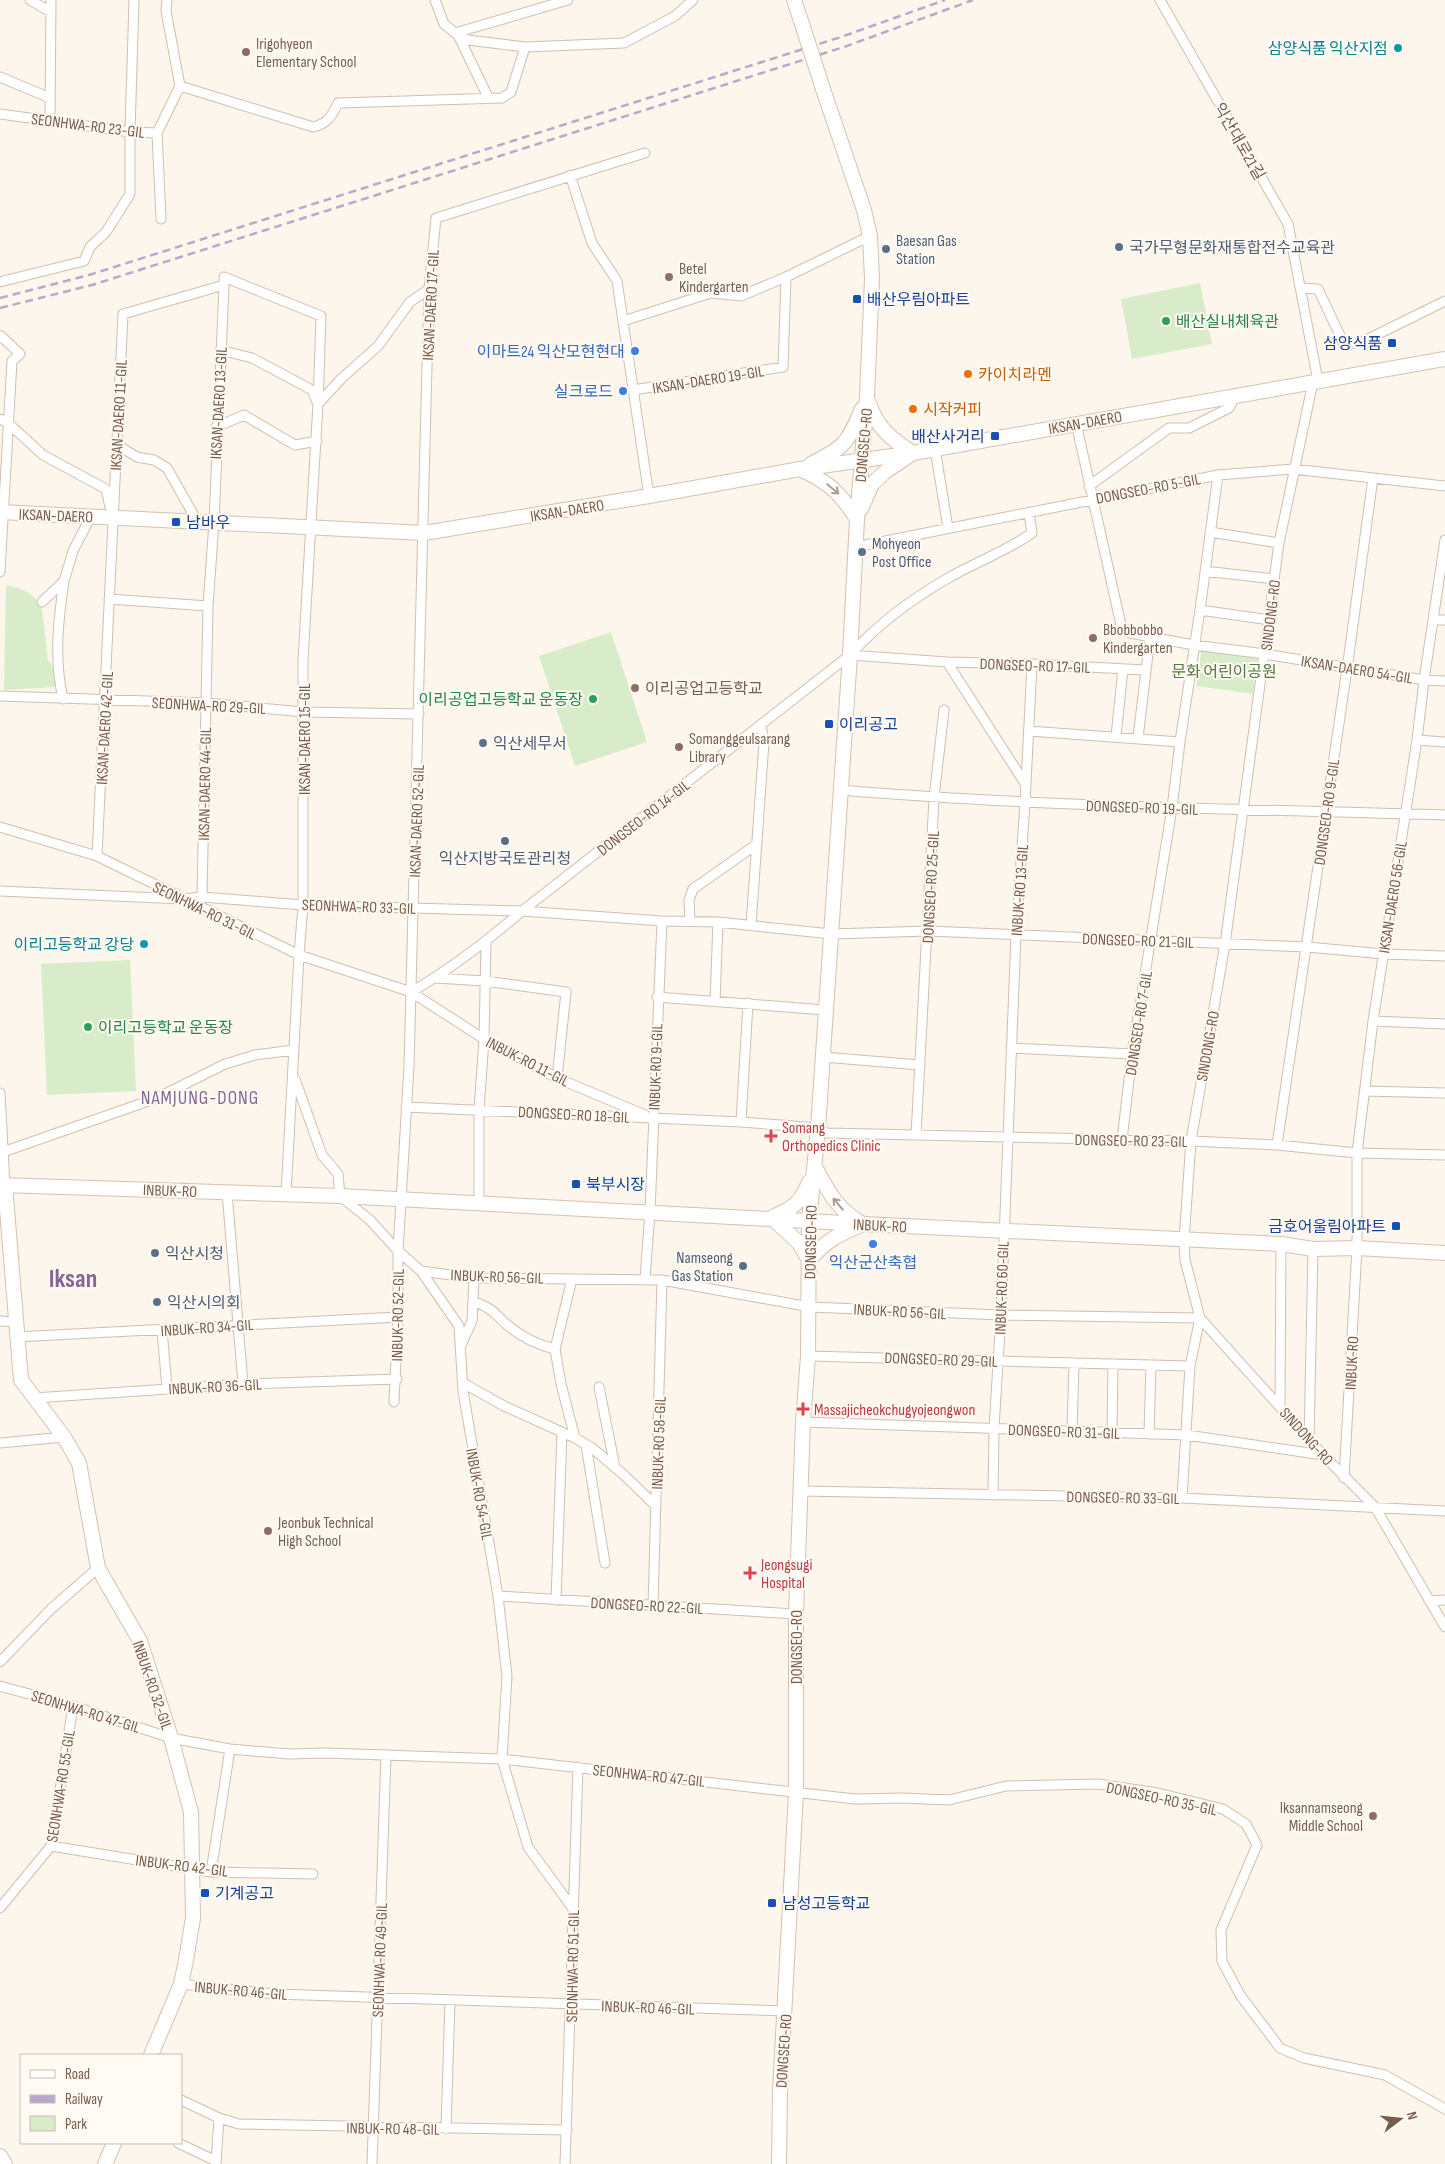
<svg xmlns="http://www.w3.org/2000/svg" width="1445" height="2164" viewBox="0 0 1445 2164" font-family="'Sofia Sans Condensed','Noto Sans KR',sans-serif">
  <style>
    .green { fill: #d8ecc9 }
    .lines { fill: none; stroke-linecap: round; stroke-linejoin: round }
    .street-casing { stroke: #d1beb0; stroke-width: 11 }
    .secondary-casing { stroke: #d6c0b0; stroke-width: 16 }
    .street { stroke: #fff; stroke-width: 9 }
    .secondary { stroke: #fff; stroke-width: 14 }
    .rail { stroke: #b9a8c9; stroke-width: 2.5; stroke-dasharray: 8 5; stroke-linecap: butt }
    .secondary-bridge-casing { stroke: #d6c0b0; stroke-width: 16; stroke-linecap: butt }
    .secondary-bridge { stroke: #fff; stroke-width: 14 }
    .oneway { stroke: #af9d94 }
    .culture-dot { fill: #0f9aa8; stroke: #fffaf3; stroke-width: 2 }
    .education-dot { fill: #8d6e63; stroke: #fffaf3; stroke-width: 2 }
    .service-dot { fill: #5c6f8a; stroke: #fffaf3; stroke-width: 2 }
    .transit-dot { fill: #1a4fb4; stroke: #fffaf3; stroke-width: 2 }
    .leisure-dot { fill: #2e9e5b; stroke: #fffaf3; stroke-width: 2 }
    .shop-dot { fill: #3f7fe0; stroke: #fffaf3; stroke-width: 2 }
    .food-dot { fill: #e8710a; stroke: #fffaf3; stroke-width: 2 }
    .health-dot { fill: #e0444e; stroke: #fffaf3; stroke-width: 2 }
    .labels { text-anchor: middle; stroke-width: 4; stroke-linejoin: round; paint-order: stroke }
    .education-label { font-size: 16px; fill: #785e54; stroke: #fffaf3; text-anchor: start }
    .culture-label { font-size: 16px; fill: #0d838f; stroke: #fffaf3; text-anchor: end }
    .street-label { font-size: 16px; fill: #7a5c4d; stroke: #fffaf3 }
    .service-label { font-size: 16px; fill: #4e5e75; stroke: #fffaf3; text-anchor: start }
    .transit-label { font-size: 16px; fill: #164399; stroke: #fffaf3; text-anchor: start }
    .leisure-label { font-size: 16px; fill: #27864d; stroke: #fffaf3; text-anchor: start }
    .shop-label { font-size: 16px; fill: #366cbe; stroke: #fffaf3; text-anchor: end }
    .food-label { font-size: 16px; fill: #c56008; stroke: #fffaf3; text-anchor: start }
    .park-label { font-size: 16px; fill: #537a41; stroke: #fffaf3 }
    .health-label { font-size: 16px; fill: #be3a42; stroke: #fffaf3; text-anchor: start }
    .quarter-label { font-size: 19px; letter-spacing: 1px; fill: #846695; stroke: #fffaf3 }
    .town-label { font-size: 26px; font-weight: bold; fill: #846695; stroke: #fffaf3 }
  </style>
  <rect width="100%" height="100%" fill="#fdf6ec"/>
  <path class="green" d="M1200 283 1212 344 1132 359 1121 299Z
    M6 585C22 588 35 593 42 609L48 661 57 671 55 687 4 690Z
    M611 632 647 742 575 766 539 656Z
    M1202 646 1257 659 1253 694 1196 686Z
    M130 960 136 1091 47 1095 41 964Z"/>
  <g class="lines">
    <g class="street-casing">
      <path id="street" d="M30 0 51 12
        M435 0 444 24 458 35 488 97
        M1160 0 1288 224 1318 381
        M455 33 568 0
        M458 35 468 40 525 47
        M0 77 50 98
        M180 86 313 127C327 124 332 116 338 103L502 98 511 92 525 47 624 43 675 16 693 0
        M0 114 130 132 157 133 180 86 166 11 167 0
        M50 121 51 0
        M157 133 161 219
        M570 175 592 243 617 281 649 496
        M0 282 84 261 90 247 106 232 130 194V132L134 0
        M1301 288 1318 289 1344 344 1362 342 1445 301
        M623 321 711 293 741 296 786 277 870 236
        M0 338 1 336 20 354 12 361 0 572
        M220 350 252 358 312 390 317 402
        M1313 382 1279 543 1225 944 1191 1141 1184 1240 1185 1260 1200 1318 1323 1455 1375 1507 1445 1627
        M633 390 783 367 786 277
        M318 404 342 378 378 346 410 302 429 289
        M0 419 8 423 43 455 106 489 110 507
        M1076 423 1121 625 1130 633 1194 645 1265 654 1424 680 1445 681
        M216 427 244 415 295 445 317 441
        M117 445 137 457 154 460 167 468 197 521
        M935 449 948 528
        M1089 486 1169 428H1189L1229 408 1235 396
        M1210 532 1279 543
        M855 547 1218 475 1293 469 1445 486
        M1205 571 1274 579
        M109 599 208 606
        M42 602 64 581 73 551 91 516
        M1200 610 1270 620
        M1434 620H1445
        M850 655 947 662 1032 664 1145 670
        M947 662 1026 785
        M0 696 206 703 304 712 419 714
        M63 699C54 659 58 622 64 581
        M1029 731 1180 742
        M1116 736 1123 669
        M1138 738 1150 637
        M1417 740 1445 742
        M840 790C1041 807 1243 809 1445 815
        M0 827 97 856 299 955 411 992 484 1039 557 1078 645 1115
        M97 856 123 314 224 285V277L321 316 318 404 303 660V905L299 955 286 1194
        M0 891 182 899 202 897 303 905 522 911 662 921 718 922 831 934 928 931 1307 947 1384 954 1445 956
        M202 897 208 606 214 522 224 285
        M690 921 689 900 693 889 757 844
        M751 925 764 742 761 724
        M435 978 485 981 566 992 557 1078
        M411 992C451 969 487 941 522 911L850 655C878 624 913 598 950 577 976 562 1007 551 1032 533L1029 513
        M657 997 825 1010
        M715 1001 718 922
        M1373 1021 1445 1024
        M1011 1048 1132 1054
        M823 1057 920 1065
        M295 1079 322 1155 338 1174 340 1196 370 1220 398 1251 421 1271 459 1326 463 1391 498 1596 507 1676 502 1759 528 1847 574 1910
        M1365 1091 1445 1093
        M0 1093 5 1185
        M406 1107 741 1122 818 1128 827 1133 1191 1141 1277 1145 1357 1153 1445 1155
        M741 1122 748 1003
        M916 1135 934 798 944 710
        M1122 1140 1132 1054 1172 808 1180 742 1200 610 1218 475
        M1277 1145 1347 669 1373 478
        M3 1152 157 1098 225 1064 255 1055 294 1050
        M227 1192 243 1384
        M479 1203V1110L484 1039 486 942
        M421 1271 474 1278 662 1280 810 1307 1001 1315 1200 1318 1190 1366 1182 1498
        M572 1279 555 1349 561 1384 575 1438
        M645 1279 650 1212 662 921
        M474 1302C489 1306 495 1313 506 1324 520 1336 537 1345 555 1349
        M0 1321 14 1322
        M162 1330 167 1388
        M16 1337C143 1331 271 1323 398 1317
        M461 1345 472 1321 474 1278
        M808 1356 1190 1366
        M463 1383 504 1406 575 1438 592 1448 624 1475 656 1506
        M599 1387 615 1467
        M34 1398 243 1384 397 1379
        M394 1402 398 1317V1251L409 1066 429 289 436 218 645 153
        M1280 1407 1281 1244
        M803 1422 1187 1435 1323 1455
        M1072 1432 1074 1363
        M1112 1433 1113 1364
        M1149 1434 1151 1365
        M1309 1440 1313 1249
        M0 1443 64 1437
        M586 1445 605 1563
        M1344 1478 1357 1248V1153L1373 1021 1417 740 1424 680 1445 540
        M801 1491 1182 1498 1445 1511
        M993 1495 994 1428 1001 1315 1016 935 1025 803 1032 664
        M498 1596 796 1614
        M556 1600 562 1432
        M1429 1601 1445 1600
        M653 1606 662 1280
        M0 1662 51 1609 98 1568
        M0 1686 73 1706 171 1738 230 1749 289 1754 325 1753 502 1759 855 1799 902 1798 949 1800 1006 1786 1098 1784 1158 1793 1223 1809 1246 1824 1257 1845 1221 1930 1222 1961 1240 1995 1280 2048 1304 2058 1385 2075 1445 2109
        M51 1846 211 1872 313 1874
        M211 1872 230 1749
        M0 1908 51 1846 73 1706
        M181 1984 275 1994 785 2011
        M181 2100 219 2118 239 2124 567 2130
        M446 2129 450 2001
        M178 2143 216 2161
        M216 2164 219 2118
        M372 2164 386 1755
        M565 2164 578 1767"/>
    </g>
    <g class="secondary-casing">
      <path id="secondary" d="M794 0 803 27
        M869 403C877 428 891 439 913 453
        M811 464C845 447 847 444 862 409
        M800 469C830 483 839 492 857 519
        M861 509 872 484 886 471 910 455
        M0 512 424 533 649 496 800 469 913 453 1445 359
        M0 1185 340 1196 863 1224 1281 1244 1313 1249 1357 1248 1445 1253
        M5 1185 21 1380 64 1437 79 1463 98 1568 140 1641 171 1738 191 1812 193 1918 186 1960 181 1984 151 2055
        M773 1217C793 1208 801 1203 809 1182
        M772 1218 799 1243 809 1260C828 1239 838 1235 863 1224 838 1211 828 1191 815 1167
        M0 2156 5 2164
        M105 2164 114 2143
        M779 2164 780 2092 796 1792V1614L803 1422 808 1356 809 1221 818 1128 850 655 857 519 867 397 872 279 870 236 864 210 823 89"/>
    </g>
    <use href="#street" class="street"/>
    <use href="#secondary" class="secondary"/>
    <path class="rail" d="M0 298 89 275 841 37 945 0
      M0 308 92 285 844 47 973 0"/>
    <g class="secondary-bridge-casing">
      <path id="secondary-bridge" d="M803 27 823 89"/>
    </g>
    <use href="#secondary-bridge" class="secondary-bridge"/>
  </g>
  <defs><path id="oneway-shaft" d="M-6 0H5M1.5-3L5.5 0L1.5 3" fill="none" stroke-width="1.6" stroke-linecap="round" stroke-linejoin="round" transform="scale(1.25)"/></defs>
  <g class="oneway">
    <use href="#oneway-shaft" transform="translate(833 489) rotate(40)"/>
    <use href="#oneway-shaft" transform="translate(838 1204) rotate(-130)"/>
  </g>
  <g class="culture-dot">
    <circle cx="1398" cy="48" r="5"/>
    <circle cx="144" cy="944" r="5"/>
  </g>
  <g class="education-dot">
    <circle cx="246" cy="52" r="5"/>
    <circle cx="669" cy="277" r="5"/>
    <circle cx="1093" cy="638" r="5"/>
    <circle cx="635" cy="688" r="5"/>
    <circle cx="679" cy="747" r="5"/>
    <circle cx="268" cy="1531" r="5"/>
    <circle cx="1373" cy="1816" r="5"/>
  </g>
  <g class="service-dot">
    <circle cx="1119" cy="247" r="5"/>
    <circle cx="886" cy="249" r="5"/>
    <circle cx="862" cy="552" r="5"/>
    <circle cx="483" cy="743" r="5"/>
    <circle cx="505" cy="841" r="5"/>
    <circle cx="155" cy="1253" r="5"/>
    <circle cx="743" cy="1266" r="5"/>
    <circle cx="157" cy="1302" r="5"/>
  </g>
  <g class="transit-dot">
    <rect x="852" y="294" width="10" height="10" rx="2.5"/>
    <rect x="1387" y="338" width="10" height="10" rx="2.5"/>
    <rect x="990" y="431" width="10" height="10" rx="2.5"/>
    <rect x="171" y="517" width="10" height="10" rx="2.5"/>
    <rect x="824" y="719" width="10" height="10" rx="2.5"/>
    <rect x="571" y="1179" width="10" height="10" rx="2.5"/>
    <rect x="1391" y="1221" width="10" height="10" rx="2.5"/>
    <rect x="200" y="1888" width="10" height="10" rx="2.5"/>
    <rect x="767" y="1898" width="10" height="10" rx="2.5"/>
  </g>
  <g class="leisure-dot">
    <circle cx="1166" cy="321" r="5"/>
    <circle cx="593" cy="699" r="5"/>
    <circle cx="88" cy="1027" r="5"/>
  </g>
  <g class="shop-dot">
    <circle cx="635" cy="351" r="5"/>
    <circle cx="623" cy="391" r="5"/>
    <circle cx="873" cy="1244" r="5"/>
  </g>
  <g class="food-dot">
    <circle cx="968" cy="374" r="5"/>
    <circle cx="913" cy="409" r="5"/>
  </g>
  <g class="health-dot">
    <path d="M768.5 1128.5h5v5h5v5h-5v5h-5v-5h-5v-5h5z"/>
    <path d="M800.5 1401.5h5v5h5v5h-5v5h-5v-5h-5v-5h5z"/>
    <path d="M747.5 1565.5h5v5h5v5h-5v5h-5v-5h-5v-5h5z"/>
  </g>
  <g class="labels">
    <g class="education-label">
      <text x="256" y="49">Irigohyeon<tspan x="256" dy="18">Elementary School</tspan></text>
      <text x="679" y="274">Betel<tspan x="679" dy="18">Kindergarten</tspan></text>
      <text x="1103" y="635">Bbobbobbo<tspan x="1103" dy="18">Kindergarten</tspan></text>
      <text x="645" y="694">이리공업고등학교</text>
      <text x="689" y="744">Somanggeulsarang<tspan x="689" dy="18">Library</tspan></text>
      <text x="278" y="1528">Jeonbuk Technical<tspan x="278" dy="18">High School</tspan></text>
      <text x="1363" y="1813" text-anchor="end">Iksannamseong<tspan x="1363" dy="18">Middle School</tspan></text>
    </g>
    <g class="culture-label">
      <text x="1388" y="54">삼양식품 익산지점</text>
      <text x="134" y="950">이리고등학교 강당</text>
    </g>
    <g class="street-label">
      <text transform="translate(88 125) rotate(7)" y="6">SEONHWA-RO 23-GIL</text>
      <text transform="translate(1240 141) rotate(60)" y="6">익산대로21길</text>
      <text transform="translate(430 305) rotate(-87)" y="6">IKSAN-DAERO 17-GIL</text>
      <text transform="translate(708 379) rotate(-9)" y="6">IKSAN-DAERO 19-GIL</text>
      <text transform="translate(218 403) rotate(-87)" y="6">IKSAN-DAERO 13-GIL</text>
      <text transform="translate(118 415) rotate(-87)" y="6">IKSAN-DAERO 11-GIL</text>
      <text transform="translate(1085 422) rotate(-10)" y="6">IKSAN-DAERO</text>
      <text transform="translate(863 445) rotate(-85)" y="6">DONGSEO-RO</text>
      <text transform="translate(1148 488) rotate(-11)" y="6">DONGSEO-RO 5-GIL</text>
      <text transform="translate(567 510) rotate(-9)" y="6">IKSAN-DAERO</text>
      <text transform="translate(56 515) rotate(2)" y="6">IKSAN-DAERO</text>
      <text transform="translate(1270 615) rotate(-83)" y="6">SINDONG-RO</text>
      <text transform="translate(1035 665) rotate(2)" y="6">DONGSEO-RO 17-GIL</text>
      <text transform="translate(1357 669) rotate(9)" y="6">IKSAN-DAERO 54-GIL</text>
      <text transform="translate(209 705) rotate(3)" y="6">SEONHWA-RO 29-GIL</text>
      <text transform="translate(104 728) rotate(-87)" y="6">IKSAN-DAERO 42-GIL</text>
      <text transform="translate(304 739) rotate(-90)" y="6">IKSAN-DAERO 15-GIL</text>
      <text transform="translate(204 784) rotate(-89)" y="6">IKSAN-DAERO 44-GIL</text>
      <text transform="translate(1142 807) rotate(2)" y="6">DONGSEO-RO 19-GIL</text>
      <text transform="translate(1326 812) rotate(-82)" y="6">DONGSEO-RO 9-GIL</text>
      <text transform="translate(643 817) rotate(-38)" y="6">DONGSEO-RO 14-GIL</text>
      <text transform="translate(416 821) rotate(-88)" y="6">IKSAN-DAERO 52-GIL</text>
      <text transform="translate(930 887) rotate(-87)" y="6">DONGSEO-RO 25-GIL</text>
      <text transform="translate(1019 890) rotate(-86)" y="6">INBUK-RO 13-GIL</text>
      <text transform="translate(1392 897) rotate(-81)" y="6">IKSAN-DAERO 56-GIL</text>
      <text transform="translate(359 906) rotate(2)" y="6">SEONHWA-RO 33-GIL</text>
      <text transform="translate(205 910) rotate(26)" y="6">SEONHWA-RO 31-GIL</text>
      <text transform="translate(1138 940) rotate(2)" y="6">DONGSEO-RO 21-GIL</text>
      <text transform="translate(1138 1023) rotate(-81)" y="6">DONGSEO-RO 7-GIL</text>
      <text transform="translate(1207 1046) rotate(-80)" y="6">SINDONG-RO</text>
      <text transform="translate(528 1061) rotate(27)" y="6">INBUK-RO 11-GIL</text>
      <text transform="translate(655 1067) rotate(-88)" y="6">INBUK-RO 9-GIL</text>
      <text transform="translate(574 1114) rotate(3)" y="6">DONGSEO-RO 18-GIL</text>
      <text transform="translate(1131 1140) rotate(1)" y="6">DONGSEO-RO 23-GIL</text>
      <text transform="translate(170 1190) rotate(2)" y="6">INBUK-RO</text>
      <text transform="translate(880 1225) rotate(3)" y="6">INBUK-RO</text>
      <text transform="translate(810 1242) rotate(-89)" y="6">DONGSEO-RO</text>
      <text transform="translate(497 1276) rotate(2)" y="6">INBUK-RO 56-GIL</text>
      <text transform="translate(1001 1288) rotate(-88)" y="6">INBUK-RO 60-GIL</text>
      <text transform="translate(900 1311) rotate(3)" y="6">INBUK-RO 56-GIL</text>
      <text transform="translate(397 1315) rotate(-89)" y="6">INBUK-RO 52-GIL</text>
      <text transform="translate(207 1327) rotate(-4)" y="6">INBUK-RO 34-GIL</text>
      <text transform="translate(941 1359) rotate(2)" y="6">DONGSEO-RO 29-GIL</text>
      <text transform="translate(1351 1363) rotate(-87)" y="6">INBUK-RO</text>
      <text transform="translate(215 1386) rotate(-3)" y="6">INBUK-RO 36-GIL</text>
      <text transform="translate(1064 1431) rotate(2)" y="6">DONGSEO-RO 31-GIL</text>
      <text transform="translate(1307 1436) rotate(48)" y="6">SINDONG-RO</text>
      <text transform="translate(658 1443) rotate(-88)" y="6">INBUK-RO 58-GIL</text>
      <text transform="translate(480 1494) rotate(80)" y="6">INBUK-RO 54-GIL</text>
      <text transform="translate(1123 1497) rotate(1)" y="6">DONGSEO-RO 33-GIL</text>
      <text transform="translate(647 1605) rotate(3)" y="6">DONGSEO-RO 22-GIL</text>
      <text transform="translate(796 1647) rotate(-90)" y="6">DONGSEO-RO</text>
      <text transform="translate(153 1685) rotate(71)" y="6">INBUK-RO 32-GIL</text>
      <text transform="translate(86 1711) rotate(17)" y="6">SEONHWA-RO 47-GIL</text>
      <text transform="translate(649 1775) rotate(6)" y="6">SEONHWA-RO 47-GIL</text>
      <text transform="translate(60 1786) rotate(-81)" y="6">SEONHWA-RO 55-GIL</text>
      <text transform="translate(1162 1798) rotate(12)" y="6">DONGSEO-RO 35-GIL</text>
      <text transform="translate(182 1865) rotate(7)" y="6">INBUK-RO 42-GIL</text>
      <text transform="translate(379 1960) rotate(-88)" y="6">SEONHWA-RO 49-GIL</text>
      <text transform="translate(572 1966) rotate(-89)" y="6">SEONHWA-RO 51-GIL</text>
      <text transform="translate(241 1990) rotate(5)" y="6">INBUK-RO 46-GIL</text>
      <text transform="translate(648 2007) rotate(2)" y="6">INBUK-RO 46-GIL</text>
      <text transform="translate(783 2051) rotate(-86)" y="6">DONGSEO-RO</text>
      <text transform="translate(393 2128) rotate(1)" y="6">INBUK-RO 48-GIL</text>
    </g>
    <g class="service-label">
      <text x="896" y="246">Baesan Gas<tspan x="896" dy="18">Station</tspan></text>
      <text x="1129" y="253">국가무형문화재통합전수교육관</text>
      <text x="872" y="549">Mohyeon<tspan x="872" dy="18">Post Office</tspan></text>
      <text x="493" y="749">익산세무서</text>
      <text x="505" y="864" text-anchor="middle">익산지방국토관리청</text>
      <text x="165" y="1259">익산시청</text>
      <text x="733" y="1263" text-anchor="end">Namseong<tspan x="733" dy="18">Gas Station</tspan></text>
      <text x="167" y="1308">익산시의회</text>
    </g>
    <g class="transit-label">
      <text x="867" y="305">배산우림아파트</text>
      <text x="1382" y="349" text-anchor="end">삼양식품</text>
      <text x="985" y="442" text-anchor="end">배산사거리</text>
      <text x="186" y="528">남바우</text>
      <text x="839" y="730">이리공고</text>
      <text x="586" y="1190">북부시장</text>
      <text x="1386" y="1232" text-anchor="end">금호어울림아파트</text>
      <text x="215" y="1899">기계공고</text>
      <text x="782" y="1909">남성고등학교</text>
    </g>
    <g class="leisure-label">
      <text x="1176" y="327">배산실내체육관</text>
      <text x="583" y="705" text-anchor="end">이리공업고등학교 운동장</text>
      <text x="98" y="1033">이리고등학교 운동장</text>
    </g>
    <g class="shop-label">
      <text x="625" y="357">이마트24 익산모현현대</text>
      <text x="613" y="397">실크로드</text>
      <text x="873" y="1268" text-anchor="middle">익산군산축협</text>
    </g>
    <g class="food-label">
      <text x="978" y="380">카이치라멘</text>
      <text x="923" y="415">시작커피</text>
    </g>
    <g class="park-label">
      <text x="1224" y="677">문화 어린이공원</text>
    </g>
    <g class="health-label">
      <text x="782" y="1133">Somang<tspan x="782" dy="18">Orthopedics Clinic</tspan></text>
      <text x="814" y="1415">Massajicheokchugyojeongwon</text>
      <text x="761" y="1570">Jeongsugi<tspan x="761" dy="18">Hospital</tspan></text>
    </g>
    <g class="quarter-label">
      <text x="200" y="1104">NAMJUNG-DONG</text>
    </g>
    <g class="town-label">
      <text x="73" y="1287">Iksan</text>
    </g>
  </g>
  <rect x="20" y="2054" width="162" height="90" fill="#fffaf3" stroke="#cabbb1"/>
  <rect x="30" y="2070" width="25" height="8" fill="#ffffff" stroke="#cabbb1"/>
  <text x="65" y="2079" font-size="15" fill="#7a5c4d">Road</text>
  <rect x="30" y="2095" width="25" height="8" fill="#b9a8c9" stroke="#cabbb1"/>
  <text x="65" y="2104" font-size="15" fill="#7a5c4d">Railway</text>
  <rect x="30" y="2116" width="25" height="15" fill="#d8ecc9" stroke="#cabbb1"/>
  <text x="65" y="2129" font-size="15" fill="#7a5c4d">Park</text>
  <g transform="translate(1400 2119) rotate(74)" stroke="#fffaf3" stroke-width="4" paint-order="stroke">
  <path d="M0-4L9 19L0 12L-9 19Z" fill="#7a5c4d"/>
  <text y="-8" font-size="14" font-weight="bold" text-anchor="middle" fill="#7a5c4d">N</text>
  </g>
</svg>
